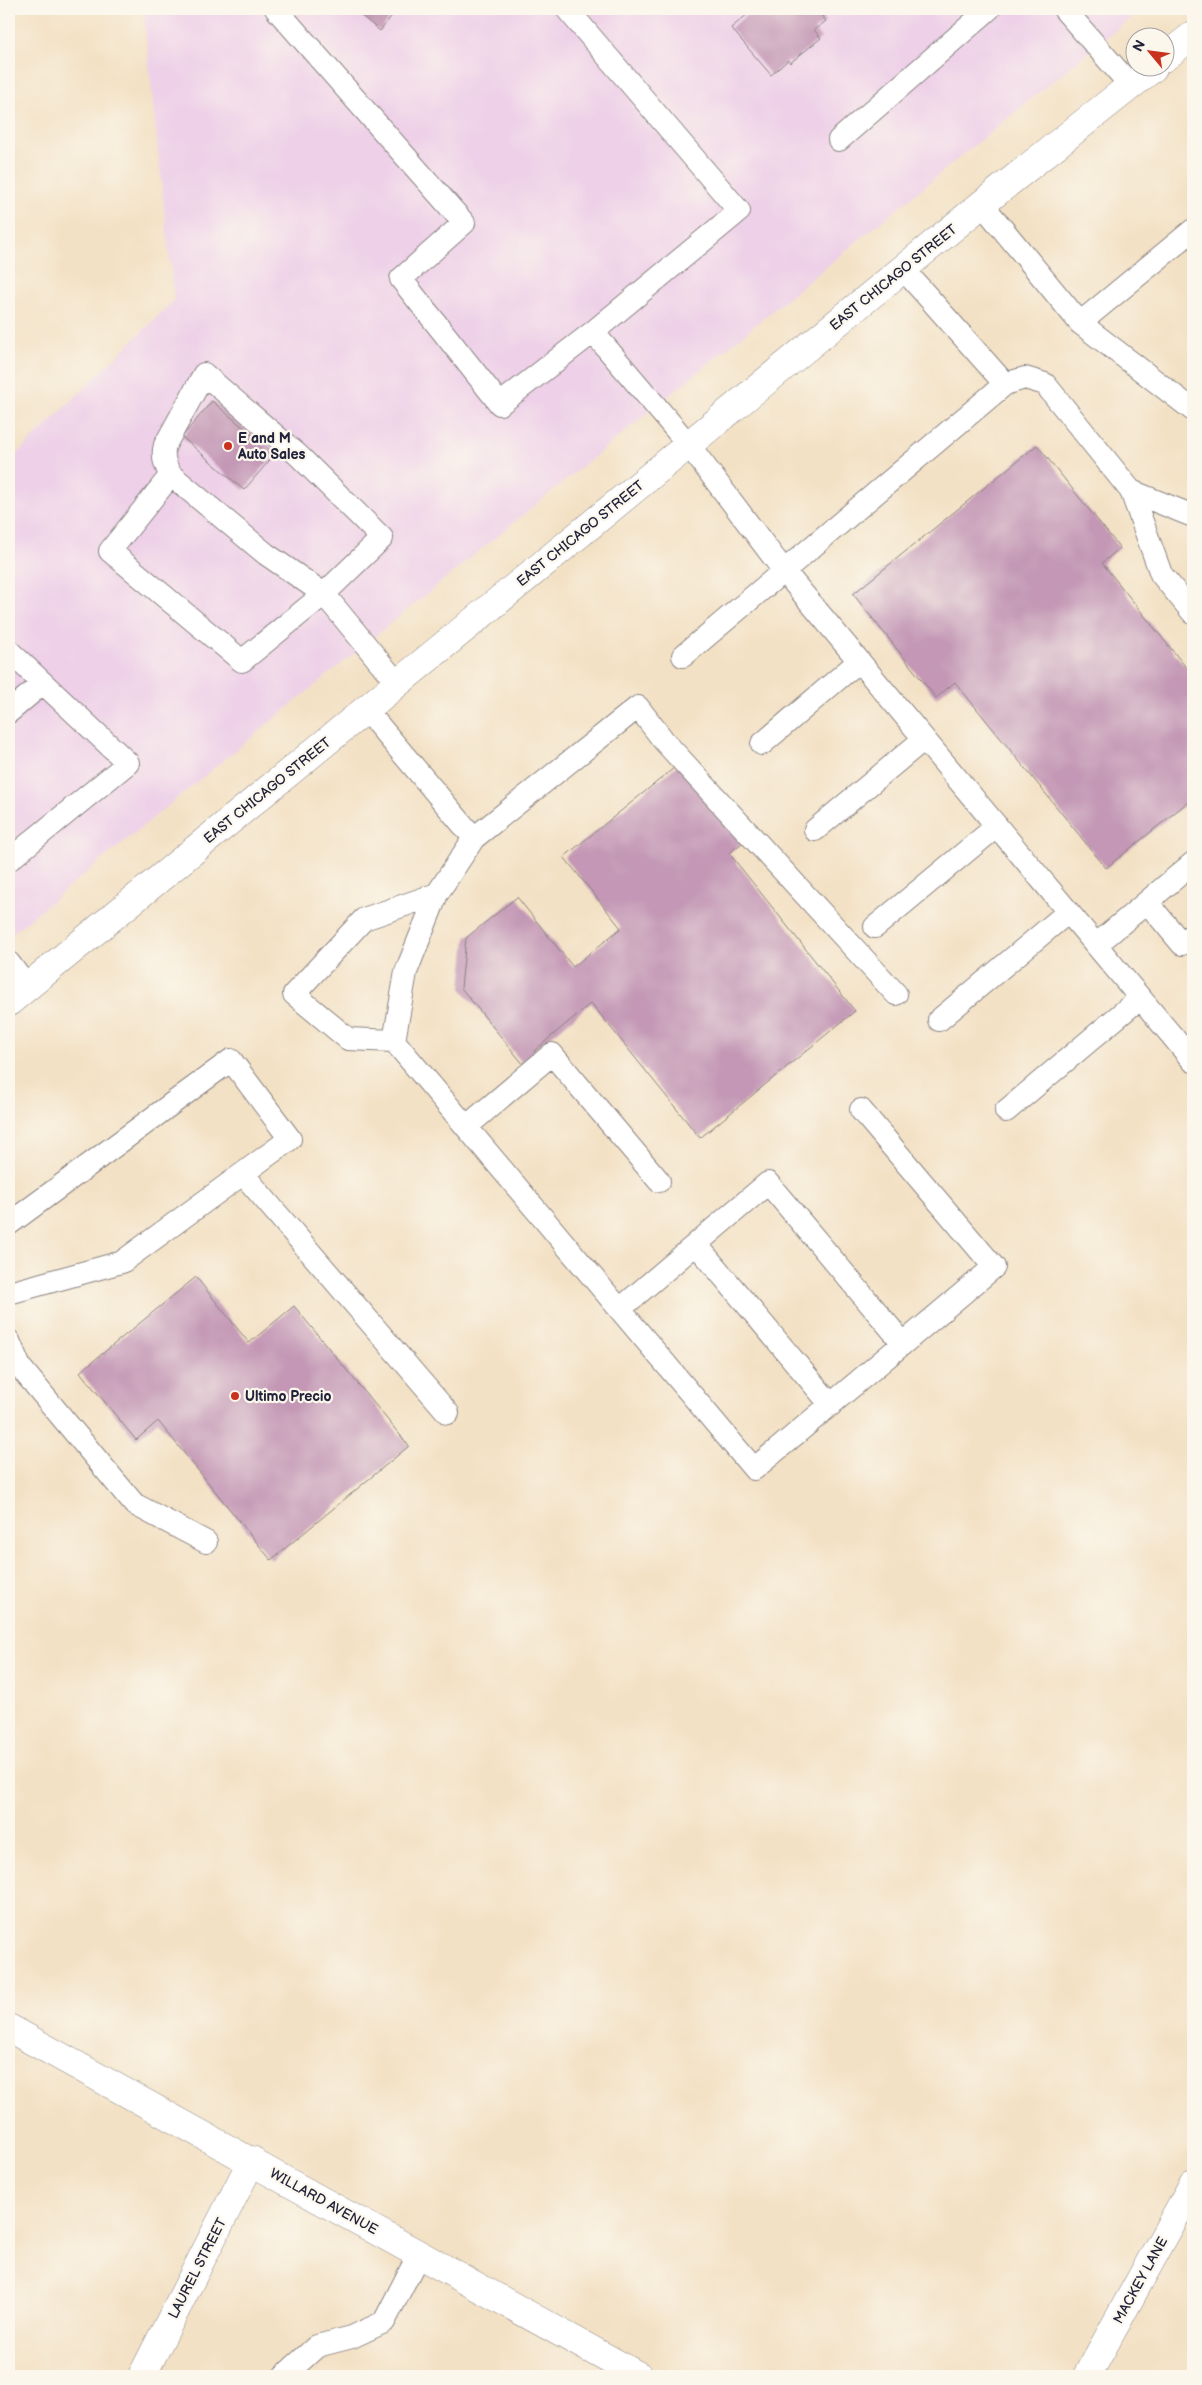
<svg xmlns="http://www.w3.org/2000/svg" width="1202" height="2385" viewBox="0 0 1202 2385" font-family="'Balsamiq Sans',sans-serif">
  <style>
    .built { fill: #eed0e8 }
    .building { fill: #c397b5 }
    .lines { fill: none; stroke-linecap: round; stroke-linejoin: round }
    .lane-casing { stroke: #8a8280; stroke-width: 24 }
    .street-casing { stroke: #8a8280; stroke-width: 29 }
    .secondary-casing { stroke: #8a8280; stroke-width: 29 }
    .lane { stroke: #fff; stroke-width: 22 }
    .street { stroke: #fff; stroke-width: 28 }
    .secondary { stroke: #fff; stroke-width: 28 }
    .poi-dot { fill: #c8321e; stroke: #fbf7ec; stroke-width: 2 }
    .labels { text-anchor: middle; stroke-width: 4.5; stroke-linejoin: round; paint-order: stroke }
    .street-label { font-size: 14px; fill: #22223b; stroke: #fbf7ec }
    .poi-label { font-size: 14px; font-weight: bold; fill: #22223b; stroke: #fbf7ec; text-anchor: start }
  </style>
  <rect width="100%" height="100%" fill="#fbf7ec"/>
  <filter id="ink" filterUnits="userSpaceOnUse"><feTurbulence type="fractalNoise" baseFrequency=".02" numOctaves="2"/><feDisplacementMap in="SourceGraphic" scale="10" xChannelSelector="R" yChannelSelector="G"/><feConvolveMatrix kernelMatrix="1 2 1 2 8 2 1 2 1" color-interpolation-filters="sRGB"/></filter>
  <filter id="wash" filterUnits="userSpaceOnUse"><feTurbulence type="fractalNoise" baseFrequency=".0096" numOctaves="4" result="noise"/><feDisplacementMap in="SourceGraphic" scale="20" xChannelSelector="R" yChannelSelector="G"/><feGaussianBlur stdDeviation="1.12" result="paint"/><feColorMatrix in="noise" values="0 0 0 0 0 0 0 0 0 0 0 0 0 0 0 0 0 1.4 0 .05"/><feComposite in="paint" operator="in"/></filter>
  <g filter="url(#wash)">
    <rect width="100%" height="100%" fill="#f3e1c5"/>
    <path class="built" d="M141 9H1141L9 936V462L174 300 144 18Z"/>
    <g id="blocks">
      <path class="building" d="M353 9H397L380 31Z
        M754 9H831L822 16 826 21 814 30 821 38 790 63 788 60 771 75 731 28Z
        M212 401 275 454 244 490 182 437Z
        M1037 445 1120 548 1102 563 1193 676V798L1106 868 955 682 936 698 853 594Z
        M679 764 742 843 729 853 855 1011 700 1138 591 1003 534 1051 537 1055 524 1065 461 988 466 938 517 897 573 967 621 928 564 857Z
        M196 1277 249 1343 294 1306 409 1446 271 1560 158 1421 136 1440 80 1372Z"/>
    </g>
  </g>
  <g filter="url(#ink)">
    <use href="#blocks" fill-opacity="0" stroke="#8a8280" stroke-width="1"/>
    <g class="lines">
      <g class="lane-casing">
        <path id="lane" d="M276 9 464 223 401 279 500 404 593 332
          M567 9 739 211 593 332 688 444 784 571 1096 945 1193 863
          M1064 9 1131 86
          M839 140 989 9
          M982 204 1080 323 1193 230
          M1080 323 1193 410
          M1005 384 1025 378 1045 384 1131 491 1161 574 1193 613
          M171 475 110 551 242 661 324 594 266 554 171 475C165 466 162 455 165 445L204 374 298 455 382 538 324 594 397 683
          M1131 491 1193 516
          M9 651 128 763 9 860
          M683 656 1005 384 904 270
          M365 709 474 838 437 894 406 972 394 1041
          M9 712 43 683
          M762 744 859 661
          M815 830 924 739
          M474 838 638 707 664 741 896 994
          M437 894 364 919 294 994 348 1039 394 1041 754 1469 994 1267 861 1110
          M1147 902 1182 944 1193 934
          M875 927 997 826
          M1096 945 1193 1061
          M9 963 27 987
          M939 1020 1068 912
          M1006 1111 1140 998
          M466 1127 552 1054 659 1181
          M243 1174 448 1413
          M9 1224 231 1060 290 1139 122 1262 9 1293
          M696 1244 768 1183 903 1343
          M620 1309 696 1244 831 1405
          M9 1341 20 1367 134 1504 206 1542
          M284 2376 317 2346 352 2337 384 2322 419 2254"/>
      </g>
      <g class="street-casing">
        <path id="street" d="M9 2028 639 2376
          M142 2376 252 2160
          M1087 2376 1193 2184"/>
      </g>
      <g class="secondary-casing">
        <path id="secondary" d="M1164 58 1193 35
          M9 1002 982 204 1153 68"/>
      </g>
      <use href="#lane" class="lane"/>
      <use href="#street" class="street"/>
      <use href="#secondary" class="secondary"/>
    </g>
  </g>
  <g class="poi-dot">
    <circle cx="228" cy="446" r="5"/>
    <circle cx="235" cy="1396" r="5"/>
  </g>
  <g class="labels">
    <g class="street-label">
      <text transform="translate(893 277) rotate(-39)" y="5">EAST CHICAGO STREET</text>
      <text transform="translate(580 533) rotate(-39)" y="5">EAST CHICAGO STREET</text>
      <text transform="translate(267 790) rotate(-39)" y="5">EAST CHICAGO STREET</text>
      <text transform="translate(324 2201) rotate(29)" y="5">WILLARD AVENUE</text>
      <text transform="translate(197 2268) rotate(-63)" y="5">LAUREL STREET</text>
      <text transform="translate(1140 2280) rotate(-61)" y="5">MACKEY LANE</text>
    </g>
    <g class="poi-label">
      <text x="238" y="443">E and M<tspan x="238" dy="16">Auto Sales</tspan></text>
      <text x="245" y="1401">Ultimo Precio</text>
    </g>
  </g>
  <rect width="1202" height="2385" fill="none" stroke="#fbf7ec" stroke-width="30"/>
  <g transform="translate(1150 52) rotate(299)"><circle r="24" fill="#fbf7ec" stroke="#a4a2a5"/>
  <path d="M0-4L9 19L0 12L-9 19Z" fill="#c8321e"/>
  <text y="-8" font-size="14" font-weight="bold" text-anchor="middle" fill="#22223b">N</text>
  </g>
</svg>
